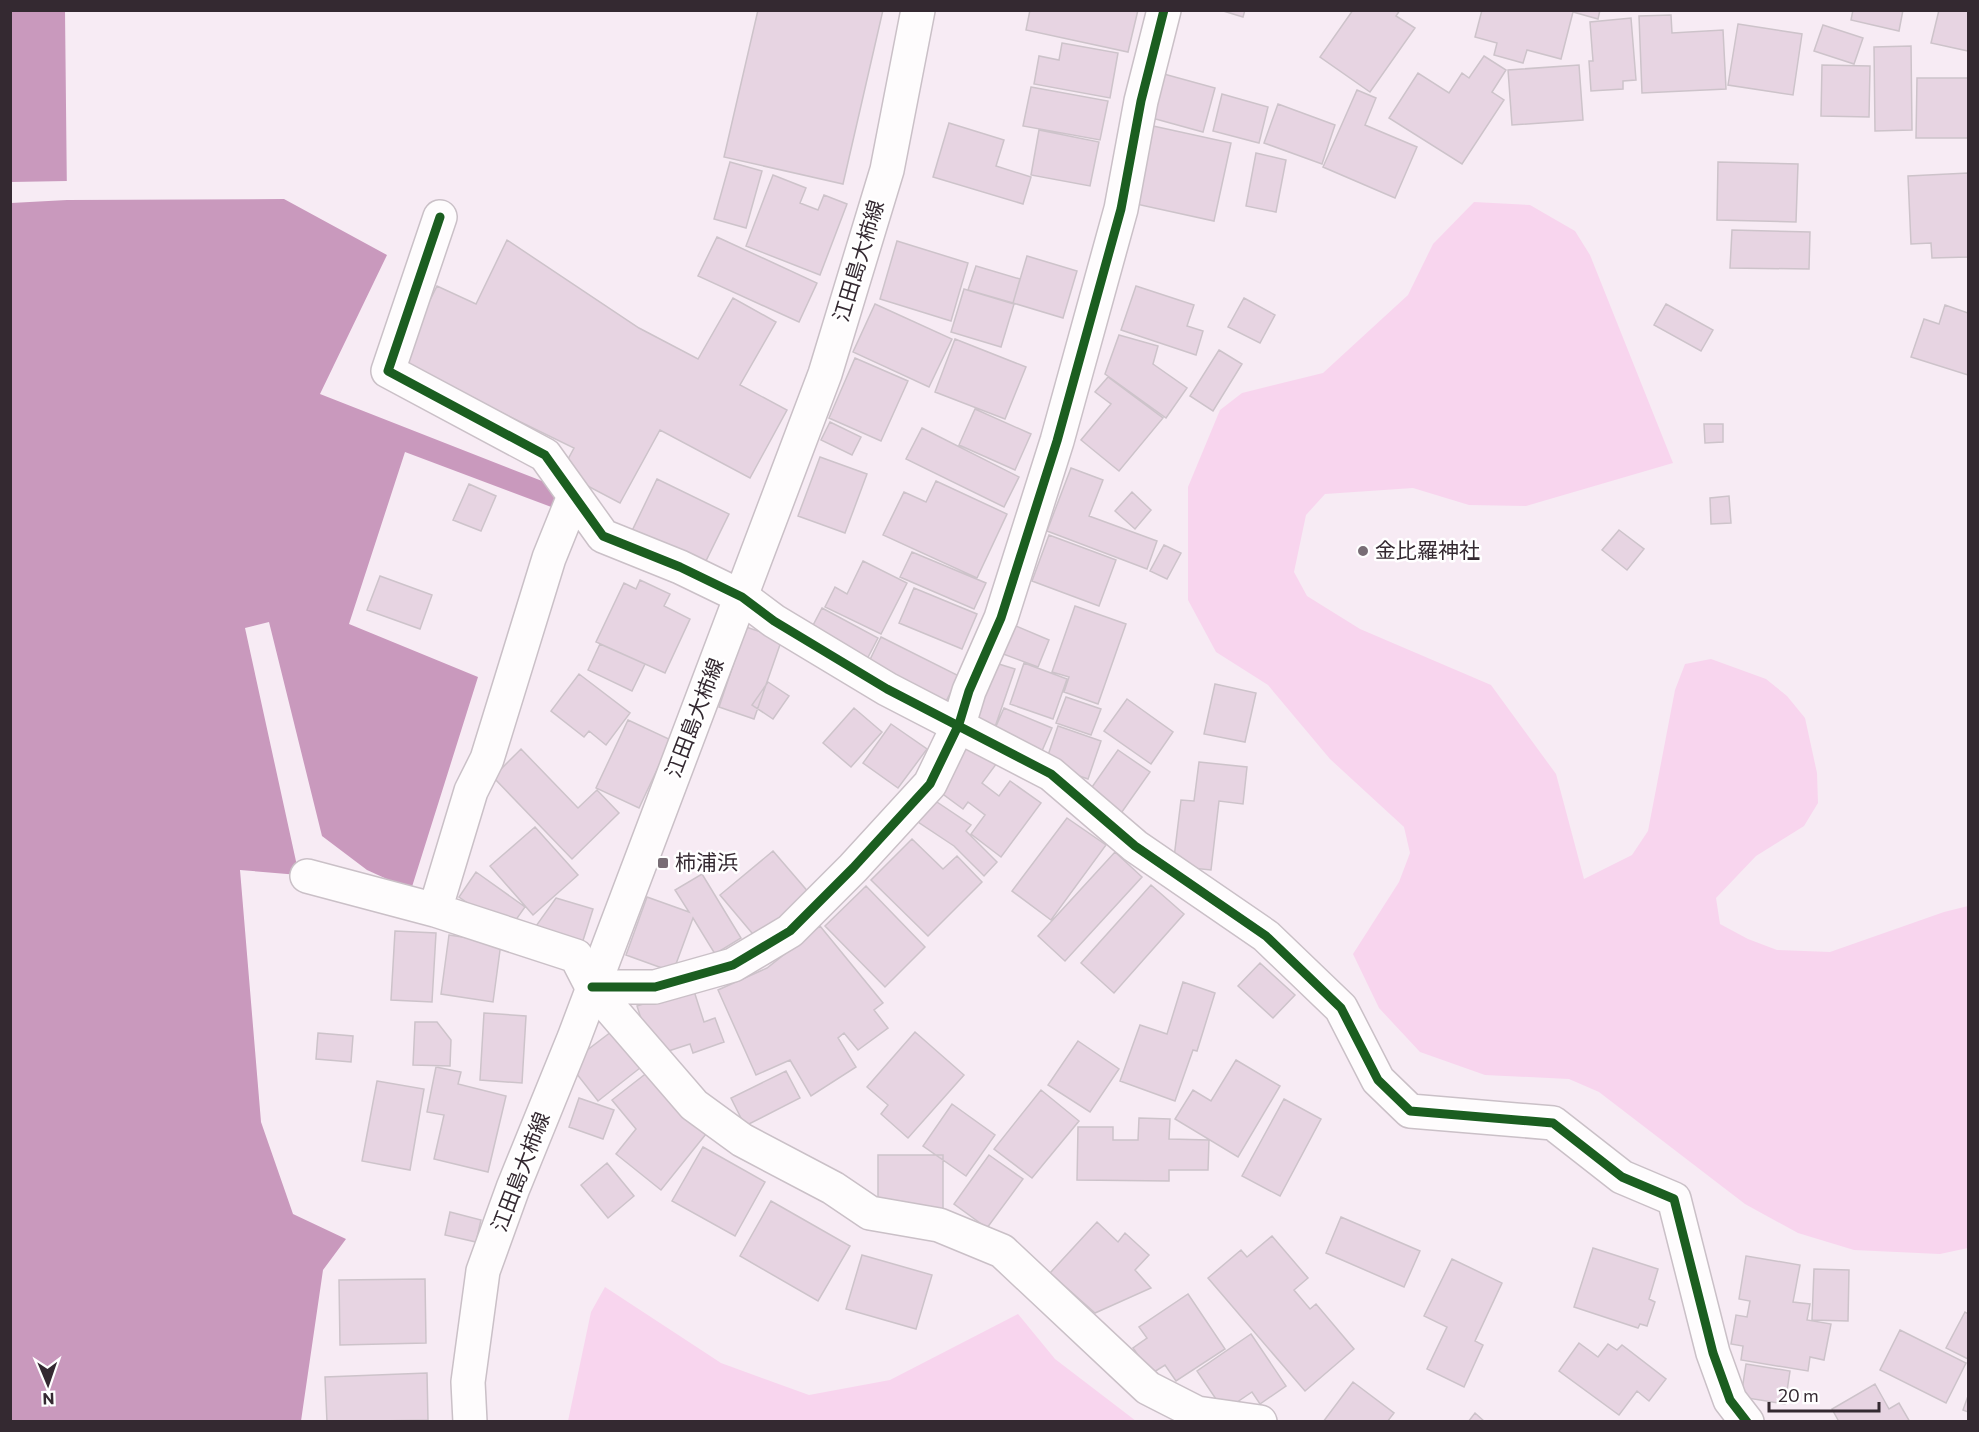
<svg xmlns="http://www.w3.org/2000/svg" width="1979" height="1432" viewBox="0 0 1979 1432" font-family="Commissioner,'Noto Sans JP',sans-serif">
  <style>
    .green { fill: #f8d5ee }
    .water { fill: #c999bd }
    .pier { fill: #f7ebf4 }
    .building { fill: #e7d4e2; stroke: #cdc3ca; stroke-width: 1.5 }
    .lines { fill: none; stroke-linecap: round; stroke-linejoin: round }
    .minor-casing { stroke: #cac0c7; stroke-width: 36 }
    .major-casing { stroke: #cac0c7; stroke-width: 36 }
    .minor { stroke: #fefcfd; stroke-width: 33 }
    .major { stroke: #fefcfd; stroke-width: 33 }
    .cycleway-casing { stroke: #fff; stroke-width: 13 }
    .cycleway { stroke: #1b5e20; stroke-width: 9 }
    .poi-dot { fill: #786d75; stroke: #fff; stroke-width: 2 }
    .labels { text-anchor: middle; stroke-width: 5; stroke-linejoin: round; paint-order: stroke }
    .street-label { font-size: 21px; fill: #342931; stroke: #fff }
    .poi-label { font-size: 21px; fill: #342931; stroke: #fff; text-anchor: start }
  </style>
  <rect width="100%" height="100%" fill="#f7ebf4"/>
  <path class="green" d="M1474 202 1530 205 1575 231 1590 255 1673 463 1526 506 1469 505 1413 488 1325 494 1306 515 1294 572 1307 596 1360 629 1491 685 1556 774 1584 879 1632 855 1648 831 1675 690 1685 664 1711 659 1766 679 1787 696 1805 718 1817 773 1818 803 1804 826 1756 856 1716 898 1720 924 1748 939 1777 950 1830 952 1944 912 1968 906V1248L1940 1254 1854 1250 1798 1233 1745 1204 1599 1092 1569 1079 1485 1075 1420 1052 1379 1008 1353 954 1399 882 1410 853 1404 827 1330 759 1268 685 1216 652 1188 600V487L1220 410 1242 393 1323 373 1408 295 1433 244Z
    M605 1287 721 1363 809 1395 890 1380 1018 1314 1055 1359 1136 1421H568L591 1312Z"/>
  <path class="water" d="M10 11H65L67 200 284 199 387 255 320 394 560 488 554 508 405 452 349 624 478 677 411 890 367 870 322 836 269 622 245 628 299 875 240 870 261 1122 293 1214 346 1239 323 1270 301 1421H11Z"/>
  <path class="pier" d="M67 181V200L11 203V182Z"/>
  <path class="building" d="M758 10H883L843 184 724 157Z
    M1030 10H1138L1128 52 1026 30Z
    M1220 10H1245L1243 17Z
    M1353 10H1400L1396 16 1415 28 1370 92 1320 57Z
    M1482 10H1600L1598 19 1573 12 1561 59 1527 50 1523 63 1494 55 1497 43 1475 37Z
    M1853 10H1903L1899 31 1851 20Z
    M1939 10H1968V51L1931 43Z
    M1671 15 1672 33 1723 30 1726 89 1642 93 1639 16Z
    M1631 18 1636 80 1623 81V89L1591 91 1589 61H1593L1590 22Z
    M1738 24 1802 34 1793 95 1728 85Z
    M1823 25 1863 38 1854 64 1814 51Z
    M1062 43 1118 53 1110 98 1034 84 1039 56 1059 60Z
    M1911 46 1912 130 1875 131 1874 47Z
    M1484 56 1506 70 1492 92 1504 100 1462 164 1389 118 1418 73 1449 93 1462 73 1469 78Z
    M1579 65 1583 120 1512 125 1508 70Z
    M1822 65 1870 66 1869 117 1821 116Z
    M1153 71 1215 88 1203 132 1141 115Z
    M1917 78H1968V138H1916Z
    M1031 87 1108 101 1100 140 1023 126Z
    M1357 90 1376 98 1365 125 1417 147 1395 198 1323 167Z
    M1222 94 1268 107 1259 143 1213 131Z
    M1278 104 1335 125 1322 164 1264 143Z
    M949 123 1004 140 996 166 1031 177 1023 204 933 177Z
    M1144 124 1231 143 1214 221 1127 202Z
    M1039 130 1099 142 1090 186 1031 175Z
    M1256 153 1286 160 1276 212 1246 206Z
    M730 162 762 171 746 228 714 219Z
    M1718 162 1798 164 1796 222 1717 220Z
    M1968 173V257L1932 258 1931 243 1911 244 1908 176Z
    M773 175 806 188 800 203 818 210 824 195 847 204 820 275 746 246Z
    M1732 230 1810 232 1809 269 1730 268Z
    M717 237 817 283 799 322 698 276Z
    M507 240 639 328 698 359 733 298 776 322 740 385 787 410 750 478 660 430 620 503 561 472 574 448 399 363 437 286 476 304Z
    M897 241 968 263 951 321 880 299Z
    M1027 256 1077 271 1063 318 1013 303Z
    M976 266 1020 279 1013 303 968 290Z
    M1136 286 1194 305 1187 326 1203 331 1196 355 1121 330Z
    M964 289 1014 304 1001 347 951 332Z
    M1244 298 1275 315 1260 343 1228 327Z
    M875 304 952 339 929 387 853 352Z
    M1666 304 1713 330 1701 351 1654 325Z
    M1945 305 1968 313V375L1911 357 1924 319 1939 324Z
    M1119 335 1158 346 1153 364 1187 388 1166 418 1105 374Z
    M955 339 1026 367 1005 419 935 392Z
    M1219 350 1242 364 1213 411 1190 396Z
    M855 358 908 381 881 441 829 418Z
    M1108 377 1163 418 1119 471 1081 440 1111 404 1095 392Z
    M975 409 1031 434 1015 470 959 445Z
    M830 422 861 437 852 455 821 440Z
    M1704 424H1723V442L1705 443Z
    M922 428 1019 477 1004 507 906 459Z
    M820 457 867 474 845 533 798 516Z
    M1071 468 1103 480 1089 516 1157 541 1147 569 1047 531Z
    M657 479 729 514 701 571 630 535Z
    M936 481 1007 514 977 578 883 535 904 492 926 502Z
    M469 484 496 496 481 531 453 520Z
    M1132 492 1151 510 1135 529 1115 511Z
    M1729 496 1731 523 1711 524 1710 498Z
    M1619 530 1644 549 1627 570 1602 550Z
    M1049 535 1116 560 1099 606 1032 581Z
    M1164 545 1181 553 1167 579 1150 571Z
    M912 552 986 583 974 609 900 577Z
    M863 561 907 583 881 634 825 607 835 587 847 594Z
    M380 576 432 595 420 629 367 610Z
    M640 580 670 594 664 606 690 619 665 673 596 642 624 583 636 589Z
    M914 588 977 614 962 649 899 623Z
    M1075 606 1126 624 1098 704 1064 692 1069 677 1052 672Z
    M822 608 878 638 865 663 809 633Z
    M1009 623 1049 640 1038 667 998 652Z
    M746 627 782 639 754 719 719 707Z
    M881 637 959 676 942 709 865 670Z
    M600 644 645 664 632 691 588 670Z
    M986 660 1015 669 995 727 967 717Z
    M1024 663 1067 679 1053 719 1010 704Z
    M579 674 630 713 606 745 589 731 584 737 551 711Z
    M768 682 789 696 773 719 752 705Z
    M1215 684 1256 693 1245 742 1204 734Z
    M1066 697 1101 709 1091 735 1056 723Z
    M1127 699 1173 732 1151 764 1104 731Z
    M854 708 882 732 851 767 823 743Z
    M1004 708 1052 728 1038 760 990 740Z
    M628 720 671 740 639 808 596 788Z
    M891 724 927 749 898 788 863 763Z
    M1058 726 1101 741 1088 779 1045 764Z
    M970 743 997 763 982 783 999 796 1010 781 1041 803 1001 857 971 834 985 815 968 802 963 809 936 789Z
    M521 749 578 808 597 790 619 813 572 859 493 777Z
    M1118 750 1150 772 1117 819 1085 797Z
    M1199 762 1247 767 1243 804 1219 801 1211 870 1173 866 1181 800 1194 801Z
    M928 796 971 825 966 831 997 862 984 876 954 846 912 818Z
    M1067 818 1106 845 1051 920 1012 891Z
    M535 827 578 875 533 915 490 866Z
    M912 839 943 869 957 856 982 882 928 936 871 880Z
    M773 851 810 894 757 939 720 895Z
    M1115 852 1142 877 1065 961 1038 936Z
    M476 872 525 907 508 931 459 897Z
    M702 874 741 938 715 954 693 918 673 972 626 955 647 897 689 912 675 890Z
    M1151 885 1184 914 1114 993 1081 963Z
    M866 886 925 947 885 987 825 926Z
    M556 898 593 909 580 950 531 933Z
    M820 926 883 1003 874 1010 888 1028 858 1050 844 1033 838 1038 856 1067 811 1096 790 1060 756 1075 718 990 767 968Z
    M395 931 436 933 432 1002 391 1000Z
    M449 935 501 943 493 1002 441 994Z
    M1260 963 1295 995 1273 1018 1238 986Z
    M1183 982 1215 993 1197 1051 1193 1050 1175 1101 1120 1081 1140 1025 1167 1034Z
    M693 988 704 1022 715 1018 724 1042 693 1053 690 1044 653 1056 637 1006Z
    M484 1013 526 1016 522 1083 480 1080Z
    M415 1022H437L451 1040 450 1066 413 1065Z
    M611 1032 640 1068 598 1101 569 1064Z
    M915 1032 964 1075 908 1138 881 1114 888 1105 867 1087Z
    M318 1033 353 1036 351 1062 316 1059Z
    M1078 1041 1119 1069 1090 1112 1048 1085Z
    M1236 1060 1280 1086 1238 1157 1175 1119 1193 1090 1211 1101Z
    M436 1067 461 1072 458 1084 506 1096 488 1172 434 1159 444 1115 427 1112Z
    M786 1071 800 1098 745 1126 731 1098Z
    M648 1072 710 1129 661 1190 616 1154 636 1129 612 1100Z
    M377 1081 424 1089 410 1170 362 1161Z
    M1041 1090 1079 1121 1032 1178 994 1149Z
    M579 1098 614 1110 603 1139 569 1127Z
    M1284 1099 1321 1119 1280 1196 1242 1176Z
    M952 1104 995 1135 966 1176 923 1146Z
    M1139 1118 1170 1119 1169 1139 1209 1140 1208 1170H1169V1181L1077 1180 1078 1127H1113V1140H1138Z
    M703 1147 765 1182 735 1236 672 1201Z
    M878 1155H943V1211H878Z
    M989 1155 1023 1179 987 1228 954 1204Z
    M607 1163 634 1196 608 1218 581 1185Z
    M771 1201 850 1246 818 1301 740 1256Z
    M450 1212 481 1220 476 1242 445 1235Z
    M1341 1217 1420 1251 1404 1287 1326 1253Z
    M1097 1222 1118 1242 1125 1233 1149 1255 1135 1270 1151 1288 1095 1313 1050 1273Z
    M1272 1236 1308 1278 1294 1290 1310 1309 1316 1304 1354 1349 1305 1391 1208 1278 1241 1250 1247 1257Z
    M1593 1248 1658 1269 1649 1299 1655 1302 1647 1326 1640 1324 1638 1328 1574 1307Z
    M862 1255 932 1275 916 1329 846 1309Z
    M1746 1256 1800 1265 1793 1302 1810 1304 1807 1320 1831 1324 1824 1360 1810 1357 1808 1371 1741 1360 1743 1346 1731 1344 1736 1315 1747 1317 1750 1301 1739 1299Z
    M1452 1259 1502 1283 1475 1341 1483 1345 1464 1387 1427 1369 1447 1327 1424 1316Z
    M1814 1269 1849 1270 1848 1321 1812 1320Z
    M425 1279 426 1343 340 1345 339 1280Z
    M1188 1294 1225 1349 1176 1381 1165 1365 1151 1374 1133 1348 1147 1338 1139 1327Z
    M1965 1312 1968 1314V1359L1946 1348Z
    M1900 1330 1966 1363 1946 1403 1880 1370Z
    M1251 1334 1286 1386 1260 1404 1252 1392 1224 1411 1197 1371Z
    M1579 1343 1598 1357 1608 1344 1617 1350 1622 1345 1666 1379 1649 1401 1637 1391 1619 1415 1559 1371Z
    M1746 1364 1790 1371 1785 1404 1741 1397Z
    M427 1373 428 1420 327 1422 325 1377Z
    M1353 1382 1394 1413 1387 1422H1323Z
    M1875 1384 1889 1409 1899 1403 1910 1422H1836L1838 1420 1832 1409Z
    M1968 1396V1412L1963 1410Z
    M1475 1413 1485 1422H1468Z"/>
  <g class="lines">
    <g class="minor-casing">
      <path id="minor" d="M440 217 388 371 545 455 603 536 680 567 742 597 774 621 887 689 1051 774 1135 846 1266 936 1341 1008 1378 1080 1410 1111 1553 1123 1622 1177 1674 1199 1713 1353 1730 1400 1747 1422
        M307 876 435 910 576 956 592 987 694 1105 742 1140 833 1188 870 1213 939 1225 1002 1251 1148 1388 1197 1413 1260 1422
        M435 910 471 791 487 759 549 558 574 496
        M592 987H655L733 965 790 931 853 868 930 784 959 724 969 691 1001 618 1057 441 1121 209 1141 101 1164 10"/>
    </g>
    <g class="major-casing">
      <path id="major" d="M470 1422 468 1382 483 1271 513 1188 574 1038 825 374 887 170 918 10"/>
    </g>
    <use href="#minor" class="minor"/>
    <use href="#major" class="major"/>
    <g class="cycleway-casing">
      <path id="cycleway" d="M440 217 388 371 545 455 603 536 680 567 742 597 774 621 887 689 1051 774 1135 846 1266 936 1341 1008 1378 1080 1410 1111 1553 1123 1622 1177 1674 1199 1713 1353 1730 1400 1747 1422
        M592 987H655L733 965 790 931 853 868 930 784 959 724 969 691 1001 618 1057 441 1121 209 1141 101 1164 10"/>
    </g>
    <use href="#cycleway" class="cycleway"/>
  </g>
  <g class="poi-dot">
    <circle cx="1363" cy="551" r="6"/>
    <rect x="657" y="857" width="12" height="12" rx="3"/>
  </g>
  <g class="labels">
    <g class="street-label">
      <text transform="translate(859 261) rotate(-73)" y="7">江田島大柿線</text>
      <text transform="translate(695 718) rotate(-69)" y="7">江田島大柿線</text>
      <text transform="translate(521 1172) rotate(-69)" y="7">江田島大柿線</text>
    </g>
    <g class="poi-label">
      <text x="1375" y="558">金比羅神社</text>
      <text x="675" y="870">柿浦浜</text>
    </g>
  </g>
  <rect width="1979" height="1432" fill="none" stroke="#342931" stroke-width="24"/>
  <g transform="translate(48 1384) rotate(178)" stroke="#ffffff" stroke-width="4.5" paint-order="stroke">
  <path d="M0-4.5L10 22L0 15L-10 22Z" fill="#342931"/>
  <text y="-9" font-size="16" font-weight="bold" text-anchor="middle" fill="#342931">N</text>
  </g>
  <path d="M1769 1402v9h110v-9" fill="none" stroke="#342931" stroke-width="3"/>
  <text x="1778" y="1402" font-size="18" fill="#342931" stroke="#ffffff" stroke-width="4.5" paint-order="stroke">20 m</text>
</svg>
